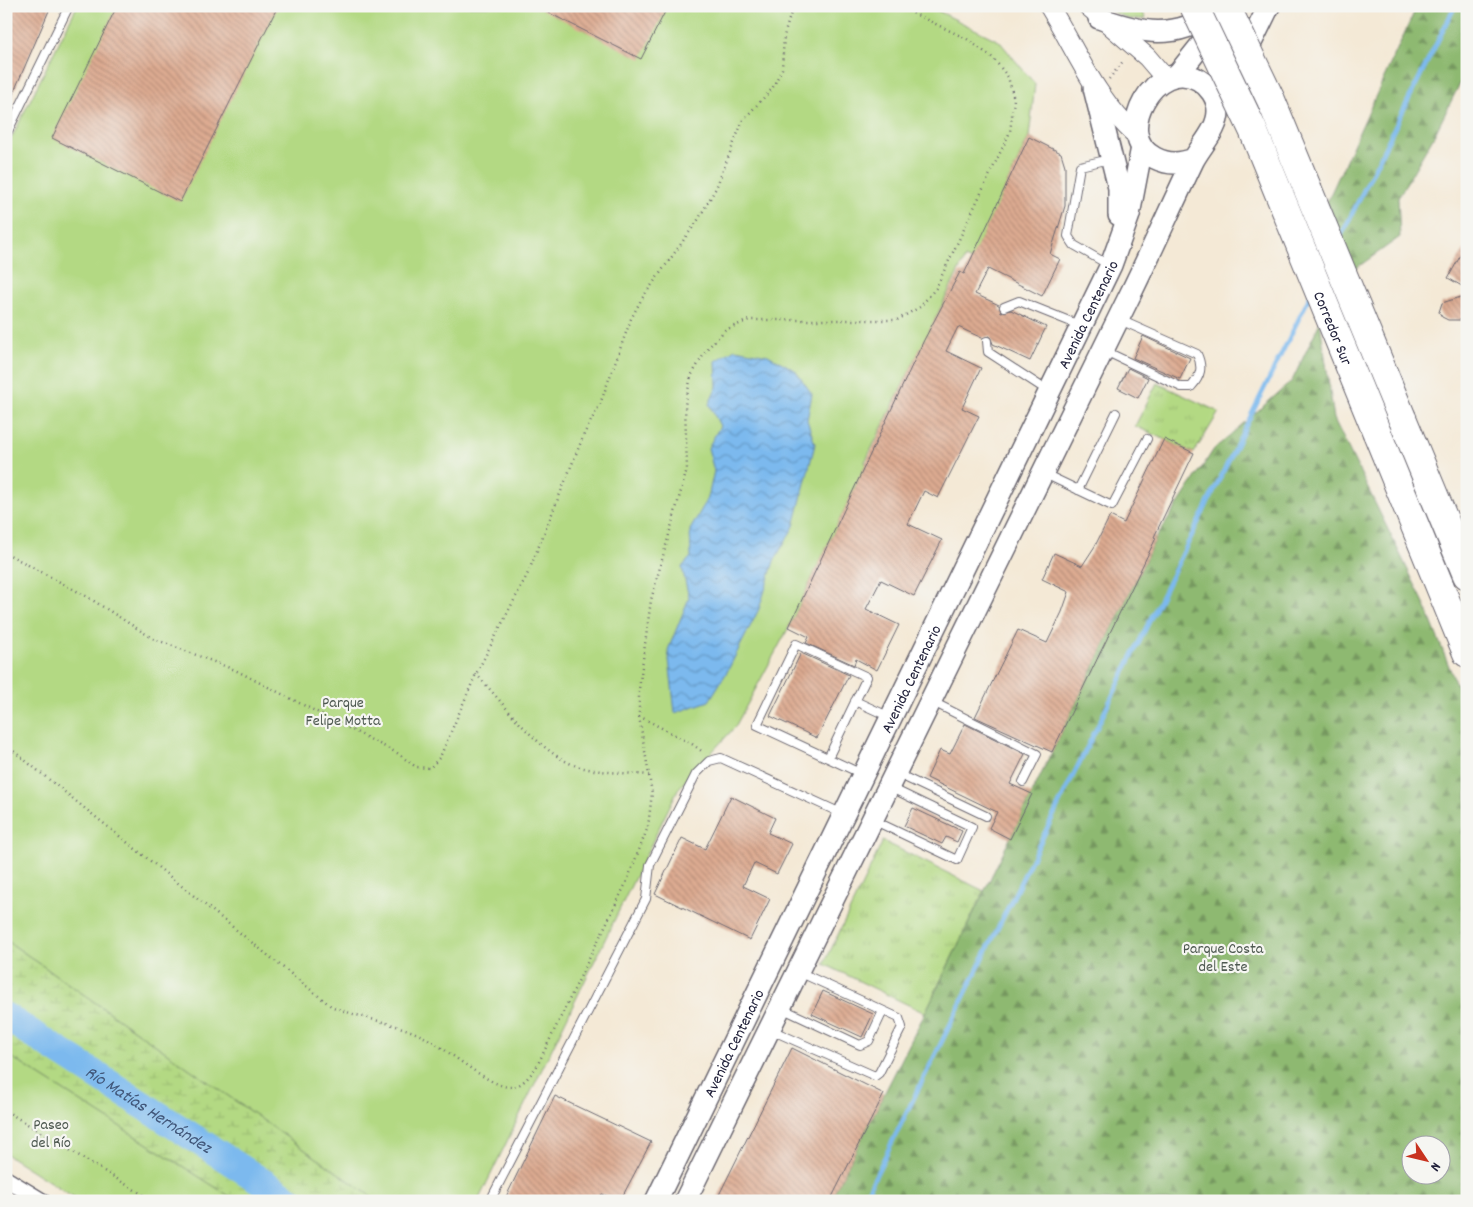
<svg xmlns="http://www.w3.org/2000/svg" width="1473" height="1207" viewBox="0 0 1473 1207" font-family="Dekko,sans-serif">
  <style>
    .grass { fill: url(#grass-tufts); stroke: #6a7e5f }
    .forest { fill: url(#forest-firs); stroke: #586e56; fill-rule: evenodd }
    .wetland { fill: url(#wetland-marsh); stroke: #6a7e5f }
    .park { fill: #b3d983; stroke: #6a7e5f }
    .water { fill: url(#water-waves); stroke: #4e6e94 }
    .lines { fill: none; stroke-linecap: round; stroke-linejoin: round }
    .stream { stroke: #7bb9ee; stroke-width: 4.5 }
    .river { stroke: #7bb9ee; stroke-width: 28 }
    .building { fill: url(#building-back-hatch) }
    .service-casing { stroke: #6c6871; stroke-width: 10 }
    .minor-casing { stroke: #6c6871; stroke-width: 18 }
    .tertiary-casing { stroke: #6c6871; stroke-width: 21 }
    .secondary-casing { stroke: #6c6871; stroke-width: 24 }
    .motorway-casing { stroke: #6c6871; stroke-width: 30 }
    .path { stroke: #6c6871; stroke-width: 2.5; stroke-dasharray: 1 4; stroke-linecap: butt }
    .service { stroke: #fff; stroke-width: 8 }
    .minor { stroke: #fff; stroke-width: 15 }
    .tertiary { stroke: #fff; stroke-width: 19 }
    .secondary { stroke: #fff; stroke-width: 21 }
    .motorway { stroke: #fff; stroke-width: 28 }
    .motorway-bridge-casing { stroke: #6c6871; stroke-width: 30; stroke-linecap: butt }
    .motorway-bridge { stroke: #fff; stroke-width: 28 }
    .labels { text-anchor: middle; stroke-width: 4.5; stroke-linejoin: round; paint-order: stroke }
    .street-label { font-size: 16px; fill: #22223b; stroke: #f6f6f2 }
    .park-label { font-size: 16px; fill: #4e5951; stroke: #f6f6f2 }
    .water-label { font-size: 18px; font-style: italic; fill: #41577a; stroke: #f6f6f2 }
  </style>
  <defs>
    <pattern id="grass-tufts" width="24" height="20" patternUnits="userSpaceOnUse" patternTransform="scale(1.25)"><rect width="24" height="20" fill="#b3d983"/><path d="M3 7l-1-3M5 7V3M7 7l1-3M15 17l-1-3M17 17v-4M19 17l1-3" fill="none" stroke="#9aba72"/></pattern>
    <pattern id="forest-firs" width="22" height="20" patternUnits="userSpaceOnUse" patternTransform="scale(1.25)"><rect width="22" height="20" fill="#8eb971"/><path d="M5 1l3.5 6h-7zM16 11l3.5 6h-7z" fill="#74965e"/></pattern>
    <pattern id="wetland-marsh" width="20" height="14" patternUnits="userSpaceOnUse" patternTransform="scale(1.25)"><rect width="20" height="14" fill="#b3d983"/><path d="M1 5h8M5 5V1M11 12h8M15 12V8" fill="none" stroke="#9aba72"/></pattern>
    <pattern id="water-waves" width="16" height="10" patternUnits="userSpaceOnUse" patternTransform="scale(1.25)"><rect width="16" height="10" fill="#7bb9ee"/><path d="M0 5q4-4 8 0t8 0" fill="none" stroke="#6496c2"/></pattern>
    <pattern id="building-back-hatch" width="6" height="6" patternUnits="userSpaceOnUse" patternTransform="scale(1.25)"><rect width="6" height="6" fill="#ddab91"/><path d="M-1 5l2 2M0 0l6 6M5-1l2 2" fill="none" stroke="#b38b78"/></pattern>
  </defs>
  <rect width="100%" height="100%" fill="#f6f6f2"/>
  <filter id="ink" filterUnits="userSpaceOnUse"><feTurbulence type="fractalNoise" baseFrequency=".02" numOctaves="2"/><feDisplacementMap in="SourceGraphic" scale="10" xChannelSelector="R" yChannelSelector="G"/><feConvolveMatrix kernelMatrix="1 2 1 2 8 2 1 2 1" color-interpolation-filters="sRGB"/></filter>
  <filter id="wash" filterUnits="userSpaceOnUse"><feTurbulence type="fractalNoise" baseFrequency=".0096" numOctaves="4" result="noise"/><feDisplacementMap in="SourceGraphic" scale="20" xChannelSelector="R" yChannelSelector="G"/><feGaussianBlur stdDeviation="1.12" result="paint"/><feColorMatrix in="noise" values="0 0 0 0 0 0 0 0 0 0 0 0 0 0 0 0 0 1.4 0 .05"/><feComposite in="paint" operator="in"/></filter>
  <g filter="url(#wash)">
    <rect width="100%" height="100%" fill="#f4e9d6"/>
    <path class="grass" d="M1157 383 1219 412 1194 453 1135 426Z
      M883 841 984 891 925 1013 824 964Z"/>
    <path class="forest" d="M1417 6H1467V69L1435 134 1398 198 1400 237 1355 269 1327 202Z
      M1320 322 1334 419 1424 603 1467 712V1201H830L925 1013 1156 538 1214 449 1292 381ZM1410 1144H1440V1174H1410Z"/>
    <path class="wetland" d="M6 940 378 1201H237L6 1054Z"/>
    <path class="park" d="M77 6H928L999 41 1035 84 1029 137 971 261 965 258 865 462 866 464 789 627 735 727 678 789 478 1201H378L6 940V149Z
      M1102 6H1140L1146 19H1128Z
      M6 1054 237 1201H80L6 1154Z"/>
    <path class="water" d="M735 349 768 355 795 370 812 394 807 420 815 444 794 526 774 561 759 609 727 672 709 701 675 713 668 650 689 598 682 567 691 557 690 530 708 498 714 471 708 448 720 426 709 404 717 387 716 361Z"/>
    <g class="lines">
      <path class="stream" d="M1339 240 1455 6
        M863 1201 1310 296"/>
      <path class="river" id="s1" d="M6 1017 292 1201"/>
    </g>
    <g id="blocks">
      <path class="building" d="M6 6H51L6 110Z
        M117 6H278L180 202 52 138Z
        M535 6H668L641 59Z
        M1029 137 1061 153 1065 166V206L1050 254 1060 259 1042 296 988 269 975 294 999 305 1001 312 1011 310 1046 327 1030 361 993 344 990 336 982 338 958 327 946 351 981 368 962 408 979 416 938 498 924 491 908 524 942 540 914 596 881 580 866 609 899 625 877 670 856 659 854 665 806 643 809 637 789 627 924 340 960 272 964 274Z
        M1467 244V289L1448 278Z
        M1467 295V320H1448L1442 317 1439 312 1442 303Z
        M1143 336 1190 358 1180 379 1133 358Z
        M1128 368 1148 378 1138 398 1118 388Z
        M1164 439 1194 453 1154 537 1156 538 1052 752 975 717 1018 630 1047 643 1062 612 1069 592 1042 579 1054 553 1082 566 1095 546 1110 516 1124 523Z
        M801 653 849 675 817 738 770 716Z
        M965 724 1025 754 1010 784 1032 794 1010 839 989 828 997 812 927 778 940 750 950 754Z
        M731 796 775 818 768 833 792 844 777 874 754 863 743 886 770 899 750 940 655 894 682 838 705 849Z
        M913 808 962 831 957 842 946 837 942 844 904 826Z
        M823 991 873 1014 862 1037 812 1014Z
        M792 1048 884 1094 830 1201H716Z
        M555 1096 651 1142 620 1201 602 1194 595 1201H504Z"/>
    </g>
  </g>
  <g filter="url(#ink)">
    <use href="#blocks" fill-opacity="0" stroke="#6c6871" stroke-width="1"/>
    <g class="lines">
      <g class="service-casing">
        <path id="service" d="M6 135 69 6
          M1109 265 1074 245 1068 236 1080 166 1110 159
          M1004 307 1019 301 1079 325
          M987 341 988 352 1048 391
          M1105 351 1181 387H1191C1201 376 1203 367 1197 354L1120 320
          M1045 474 1112 506 1147 439
          M1078 490 1116 413
          M855 701 890 717
          M931 701 1037 754 1023 782
          M828 758 867 677 796 644 757 725 862 774
          M896 773 986 816
          M873 820 957 860 972 827 891 788
          M781 1008 860 1045 869 1041 883 1011
          M771 1030 875 1076 879 1073 902 1027 899 1018 799 972
          M490 1201 646 899 650 865 696 774 709 761 721 758 843 814"/>
      </g>
      <g class="minor-casing">
        <path id="minor" d="M6 1179 42 1201"/>
      </g>
      <g class="tertiary-casing">
        <path id="tertiary" d="M1049 6C1078 53 1095 99 1137 136
          M1088 6 1147 57 1165 78"/>
      </g>
      <g class="secondary-casing">
        <g id="secondary">
          <path d="M1099 18C1141 33 1175 41 1214 12"/>
          <path d="M1242 61 1269 6"/>
          <path d="M1178 74 1217 25"/>
          <path d="M1094 88 1119 188V215"/>
          <path id="s2" d="M656 1201 1111 265 1129 215 1142 147"/>
          <path d="M685 1201 1130 295C1152 250 1172 205 1193 161 1201 145 1218 130 1218 111 1218 98 1209 86 1199 80 1156 54 1110 136 1155 158 1169 165 1180 164 1194 159"/>
        </g>
      </g>
      <g class="motorway-casing">
        <path id="motorway" d="M1402 418 1467 575
          M1377 433 1467 653"/>
      </g>
      <path class="path" d="M1109 79 1124 60
        M6 553 86 596 152 638 235 670 397 753 416 767 430 768 440 757 476 674 528 573 585 432 600 404 631 319 641 300 698 220 716 188 743 120 772 89 782 69 784 36 793 6
        M476 674C505 704 542 759 584 768 605 773 628 773 649 775
        M639 716 692 744 703 752
        M6 745 331 1006C361 1019 395 1022 424 1037 445 1047 489 1087 510 1087 522 1087 529 1076 536 1068L627 881 648 827 652 793 639 716V689L651 600 687 469 685 405 691 376 707 349 725 330 749 320H897L920 307 936 288 1010 132 1014 99 1008 77 993 58 967 39 898 6
        M6 1111 153 1201"/>
      <use href="#service" class="service"/>
      <use href="#minor" class="minor"/>
      <use href="#tertiary" class="tertiary"/>
      <use href="#secondary" class="secondary"/>
      <use href="#motorway" class="motorway"/>
      <g class="motorway-bridge-casing">
        <g id="motorway-bridge">
          <path id="s3" d="M1194 6 1253 130 1377 433"/>
          <path d="M1226 6 1271 100 1402 418"/>
        </g>
      </g>
      <use href="#motorway-bridge" class="motorway-bridge"/>
    </g>
  </g>
  <g class="labels">
    <g class="street-label">
      <text dy="6" stroke="none"><textPath href="#s2" startOffset="986">Avenida Centenario</textPath></text>
      <text dy="6" stroke="none"><textPath href="#s3" startOffset="351">Corredor Sur</textPath></text>
      <text dy="6" stroke="none"><textPath href="#s2" startOffset="581">Avenida Centenario</textPath></text>
      <text dy="6" stroke="none"><textPath href="#s2" startOffset="176">Avenida Centenario</textPath></text>
    </g>
    <g class="park-label">
      <text x="343" y="707">Parque<tspan x="343" dy="18">Felipe Motta</tspan></text>
      <text x="1223" y="953">Parque Costa<tspan x="1223" dy="18">del Este</tspan></text>
      <text x="51" y="1129">Paseo<tspan x="51" dy="18">del Río</tspan></text>
    </g>
    <g class="water-label">
      <text dy="6" stroke="none"><textPath href="#s1" startOffset="170">Río Matías Hernández</textPath></text>
    </g>
  </g>
  <rect width="1473" height="1207" fill="none" stroke="#f6f6f2" stroke-width="25"/>
  <g transform="translate(1426 1160) rotate(125)"><circle r="24" fill="#f6f6f2" stroke="#a1a1a9"/>
  <path d="M0-4L9 19L0 12L-9 19Z" fill="#c8321e"/>
  <text y="-8" font-size="14" font-weight="bold" text-anchor="middle" fill="#22223b">N</text>
  </g>
</svg>
